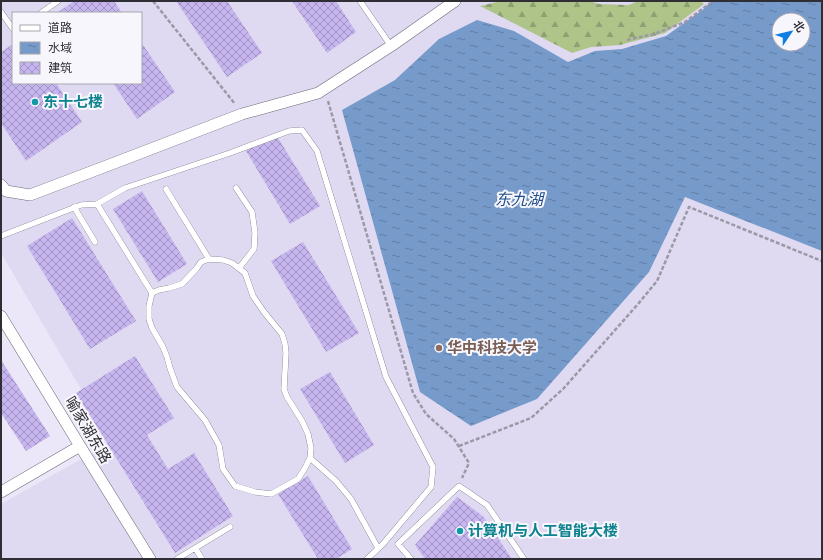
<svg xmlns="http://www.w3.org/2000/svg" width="823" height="560" viewBox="0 0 823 560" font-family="'PT Sans Narrow','Noto Sans SC',sans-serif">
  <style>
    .built { fill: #dfdaf1; fill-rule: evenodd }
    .forest { fill: url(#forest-firs) }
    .water { fill: url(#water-ripples); fill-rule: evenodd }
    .building { fill: url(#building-cross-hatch) }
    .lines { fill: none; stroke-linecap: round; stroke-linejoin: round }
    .service-casing { stroke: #6b6776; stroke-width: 6 }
    .minor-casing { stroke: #6b6776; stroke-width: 12 }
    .path { stroke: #9c99a6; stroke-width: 2.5; stroke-dasharray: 4 2; stroke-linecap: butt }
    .service { stroke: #fff; stroke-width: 5.5 }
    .minor { stroke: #fff; stroke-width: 11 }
    .culture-dot { fill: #0f9aa8; stroke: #f8f6fd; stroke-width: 1.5 }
    .education-dot { fill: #8d6e63; stroke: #f8f6fd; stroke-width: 1.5 }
    .labels { text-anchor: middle; stroke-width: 4; stroke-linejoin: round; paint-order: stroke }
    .culture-label { font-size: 15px; font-weight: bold; fill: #0d838f; stroke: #f8f6fd; text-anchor: start }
    .education-label { font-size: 15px; font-weight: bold; fill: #785e54; stroke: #f8f6fd; text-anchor: start }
    .street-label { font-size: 15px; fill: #302e35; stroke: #f8f6fd }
    .water-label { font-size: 16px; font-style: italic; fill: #204f8b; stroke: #f8f6fd }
  </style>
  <defs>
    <pattern id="forest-firs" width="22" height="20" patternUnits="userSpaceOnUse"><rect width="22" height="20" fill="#aec489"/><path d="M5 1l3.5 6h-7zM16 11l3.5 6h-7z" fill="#8ea071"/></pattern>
    <pattern id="water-ripples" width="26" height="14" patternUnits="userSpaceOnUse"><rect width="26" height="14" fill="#769aca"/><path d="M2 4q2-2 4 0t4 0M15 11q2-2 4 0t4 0" fill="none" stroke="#617ea5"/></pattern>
    <pattern id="building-cross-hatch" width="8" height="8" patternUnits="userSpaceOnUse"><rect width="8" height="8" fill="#c6b5ef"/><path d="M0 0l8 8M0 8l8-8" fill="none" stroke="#a194c2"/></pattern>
  </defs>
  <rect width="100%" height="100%" fill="#ebe7f8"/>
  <path class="built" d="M1 1H822V559H1V504L112 442 1 253ZM13 13H141V83H13ZM779 20H803V44H779Z"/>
  <path class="forest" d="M501 1H589L599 4 629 5 638 1H701L704 4 665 33 620 45 591 47 572 53 480 6Z"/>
  <path class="water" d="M711 1H822V251L685 197 649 272 537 399 471 426 420 392 342 110 395 80 439 39 477 20 514 31 568 62 595 51 622 49 666 36 705 8ZM779 20H803V44H779Z"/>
  <path class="building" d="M74 1H114L122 13H57Z
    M176 1H227L262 53 227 77Z
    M292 1H336L356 32 327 53Z
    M141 42 175 92 137 119 113 83H141Z
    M13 44V83H56L82 122 26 161 1 123V52Z
    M275 133 320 206 290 224 246 151Z
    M142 191 187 264 158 282 113 209Z
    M72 218 136 321 90 349 27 246Z
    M303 242 359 333 326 352 271 261Z
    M135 356 174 418 147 435 168 469 194 453 233 516 175 553 76 393Z
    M1 360 50 436 26 451 1 413Z
    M330 372 374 445 345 463 300 389Z
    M308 476 352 549 336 559H318L278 494Z
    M457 497 484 517 512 559H425L415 545Z"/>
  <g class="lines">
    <g class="service-casing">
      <path id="service" d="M360 1 391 46
        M1 12 13 29
        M41 13 58 1
        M236 188 252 212 255 233 254 249 239 268
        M166 189 209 259
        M97 204 125 188 230 153 289 131 302 130 317 151 386 377 433 467 431 487 383 544 367 559
        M74 207 95 242
        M1 236 81 205 97 204 152 293
        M209 259 223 260 232 263 245 273 253 296 264 312 277 328 282 334 285 344 286 353 284 389 287 397 302 421 308 434 311 448 310 458 305 468 298 479 271 494 255 492 235 486 223 469 219 445 205 420 177 387 170 368 167 357 163 347 152 328 149 319V306L152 293 159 290 169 288 182 284 197 268 201 262Z
        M310 458 336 481 351 499 378 548
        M195 548 202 559
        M177 559 230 527
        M411 559 398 544 459 486 487 505 524 559"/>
    </g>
    <g class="minor-casing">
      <path id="minor" d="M1 185 6 191 30 195 117 162 242 114 318 93 391 46 455 1
        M1 316 80 446 150 559
        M1 492 80 446"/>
    </g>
    <path class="path" d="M153 1 235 104
      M627 40 654 34 685 22 713 1
      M328 101 413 393 426 414 454 439 469 463 462 478
      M459 446 531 418 563 389 638 304 657 281 689 207 822 261"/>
    <use href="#service" class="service"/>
    <use href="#minor" class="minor"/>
  </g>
  <g class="culture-dot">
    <circle cx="35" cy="102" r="4"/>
    <circle cx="460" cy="531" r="4"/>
  </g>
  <circle class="education-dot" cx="439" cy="348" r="4"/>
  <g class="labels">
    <g class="culture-label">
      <text x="43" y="107">东十七楼</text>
      <text x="468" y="536">计算机与人工智能大楼</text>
    </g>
    <g class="education-label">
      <text x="447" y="353">华中科技大学</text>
    </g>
    <g class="street-label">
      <text transform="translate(88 430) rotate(59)" y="5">喻家湖东路</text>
    </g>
    <g class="water-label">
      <text x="519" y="205">东九湖</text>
    </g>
  </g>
  <rect width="823" height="560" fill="none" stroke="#302e35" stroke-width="4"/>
  <rect x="12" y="12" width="130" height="72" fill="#f8f6fd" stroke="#a8a6ad"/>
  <rect x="20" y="25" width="20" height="6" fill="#ffffff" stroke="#a8a6ad"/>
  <text x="48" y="32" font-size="12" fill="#302e35">道路</text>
  <rect x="20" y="42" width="20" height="12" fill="url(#water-ripples)" stroke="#a8a6ad"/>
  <text x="48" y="52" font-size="12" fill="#302e35">水域</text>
  <rect x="20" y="62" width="20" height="12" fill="url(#building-cross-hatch)" stroke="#a8a6ad"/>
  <text x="48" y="72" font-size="12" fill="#302e35">建筑</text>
  <g transform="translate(791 32) rotate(55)"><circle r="19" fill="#f8f6fd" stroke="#a8a6ad"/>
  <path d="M0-3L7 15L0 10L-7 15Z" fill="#0e7de4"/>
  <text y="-6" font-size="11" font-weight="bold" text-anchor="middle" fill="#302e35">北</text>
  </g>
</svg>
